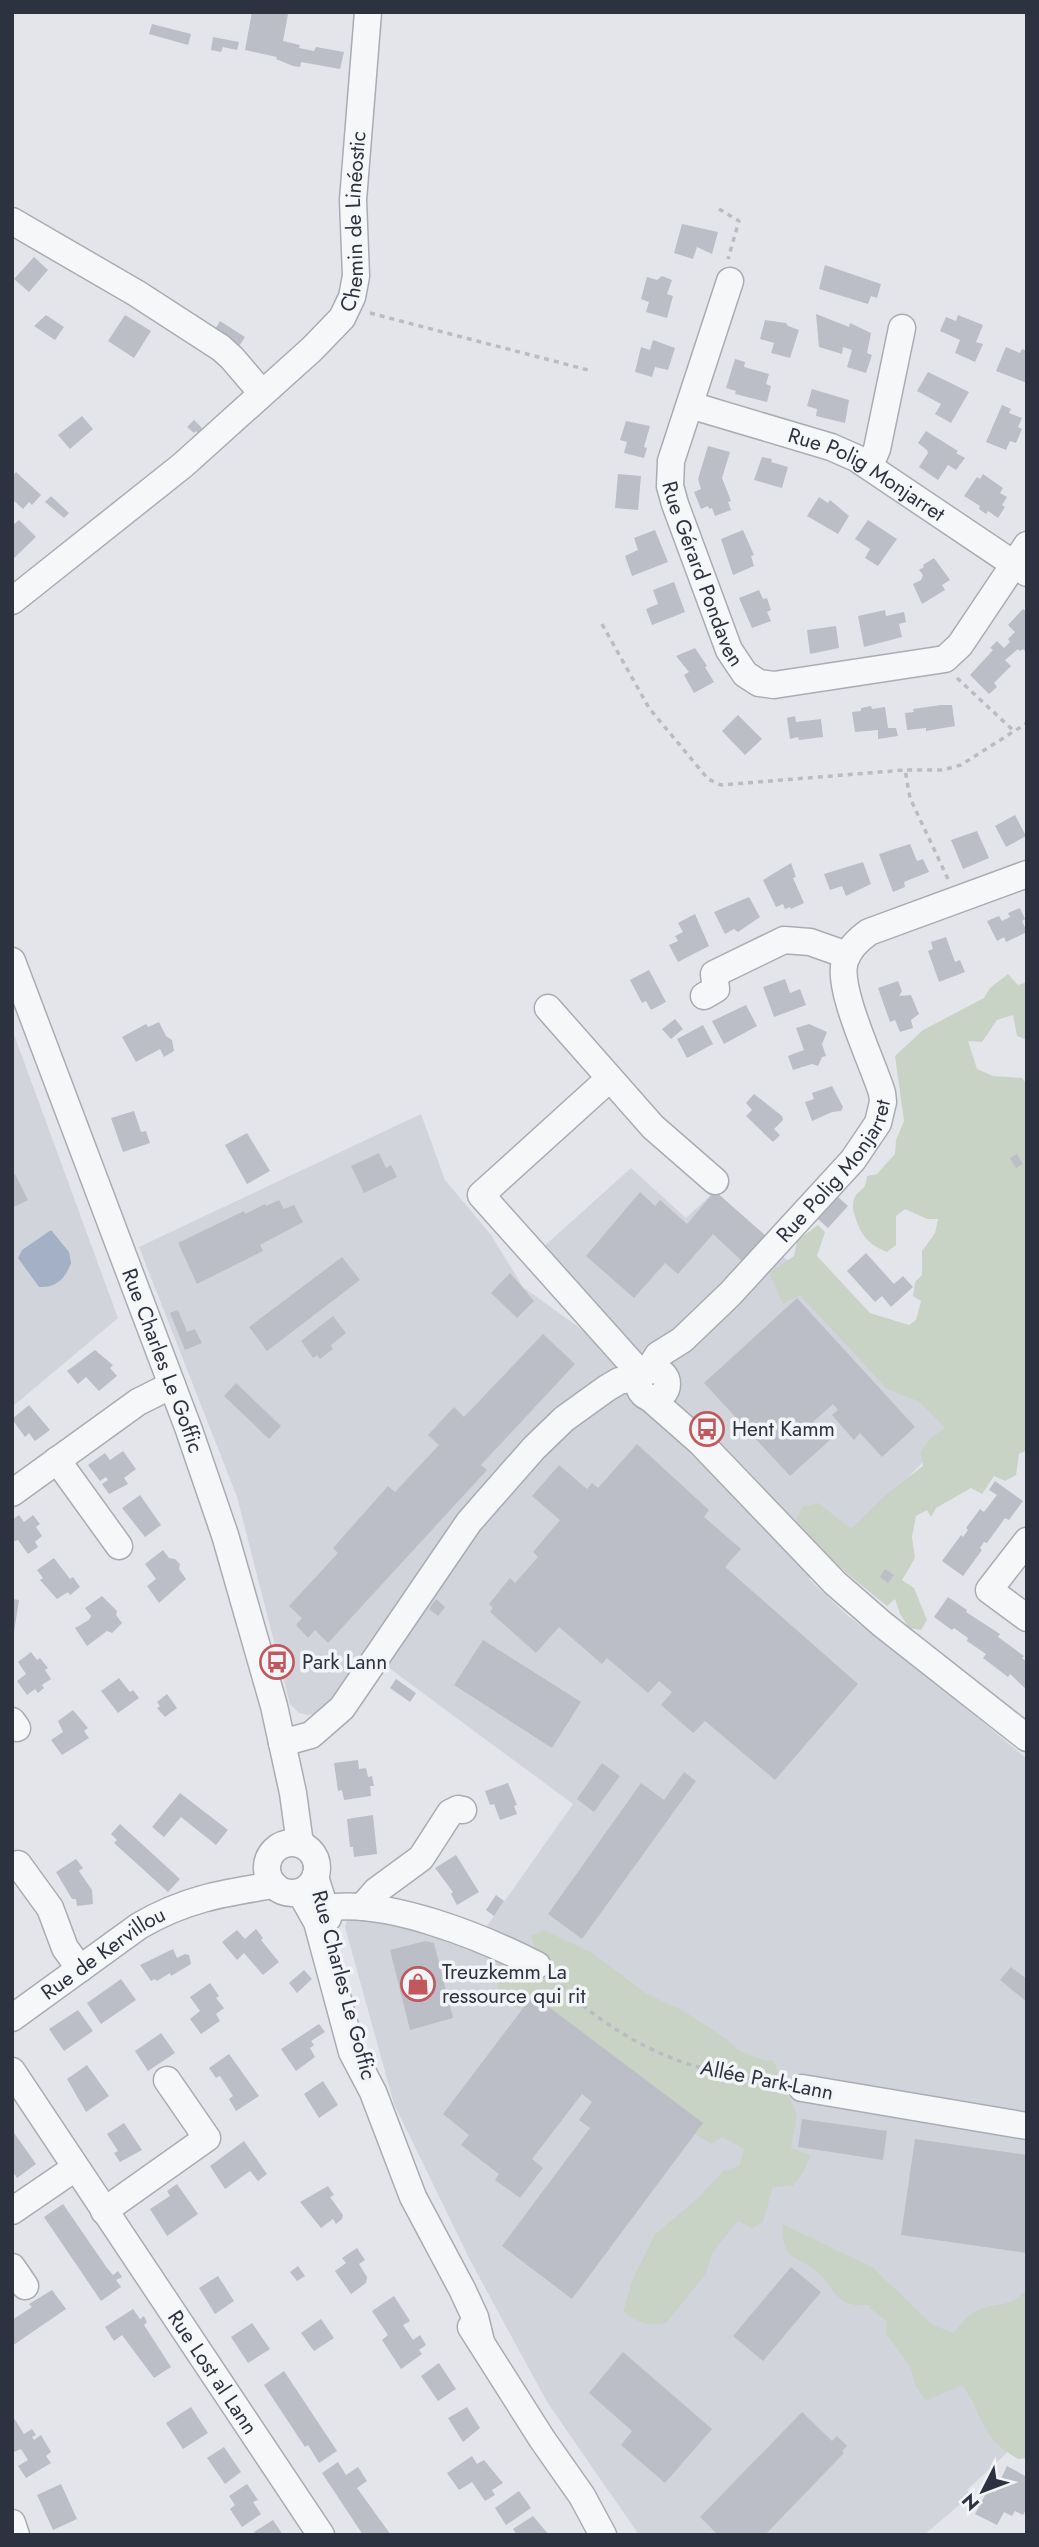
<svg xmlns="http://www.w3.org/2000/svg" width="1039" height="2547" viewBox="0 0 1039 2547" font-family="Jost,sans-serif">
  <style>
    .built { fill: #d2d4dc }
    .green { fill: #c8d3c6 }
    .water { fill: #a3b0c6 }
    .building { fill: #bbbec6 }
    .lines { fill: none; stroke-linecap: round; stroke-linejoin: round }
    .minor-casing { stroke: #a9acb4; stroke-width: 29 }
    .path { stroke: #babcc2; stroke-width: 3.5; stroke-dasharray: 5 5; stroke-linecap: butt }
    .minor { stroke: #f6f7f9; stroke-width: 26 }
    .labels { text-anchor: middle; stroke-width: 7; stroke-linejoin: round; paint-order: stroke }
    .street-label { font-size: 21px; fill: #2d3240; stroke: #f3f4f7 }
    .poi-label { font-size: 21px; fill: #2d3240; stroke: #f3f4f7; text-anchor: start }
  </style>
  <rect width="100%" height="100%" fill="#e4e5ea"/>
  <path class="built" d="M12 1029 118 1318 12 1407Z
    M421 1114 445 1180 491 1235 523 1287 606 1347 541 1249 631 1168 686 1218 715 1191 959 1425 809 1579 848 1616 907 1659 1027 1759V2434L967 2490 971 2495 924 2535H639L547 2402 470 2260 394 2104 345 1927 348 1917 408 1927 470 1950 573 1804 366 1651 322 1712 308 1715 299 1713 290 1704 237 1497 139 1247Z"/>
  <path class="green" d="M1008 974 1018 985 1027 982V1040L1017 1036 1013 1015 997 1020 982 1042 968 1041 977 1069 993 1076 1022 1078 1027 1084V1450L1019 1454 1016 1475 1005 1481 994 1476 982 1494 971 1488 936 1508 931 1517 927 1510 916 1516 912 1537 915 1558 902 1580 914 1588 927 1620 921 1630 909 1628 900 1614 895 1599 887 1606C854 1579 822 1555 795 1522L802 1507 818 1503C829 1510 843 1525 852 1528L884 1496 923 1466 921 1452 929 1439 945 1428 918 1401 887 1389 800 1295 783 1304 769 1273 794 1256 797 1241 818 1225 825 1232 817 1256 870 1313 909 1325 916 1320 921 1301 913 1296 915 1282 922 1275V1251L935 1233 938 1219H927L905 1209 896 1216V1245L887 1252C868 1244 861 1236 855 1216 853 1211 852 1205 854 1199 859 1188 865 1193 867 1176L877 1174 895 1154 896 1140 904 1121 895 1056 923 1030 984 998 990 988Z
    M544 1930 594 1954 647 1994 682 2010 728 2040 738 2050 765 2061 773 2060 797 2114 791 2148 811 2155 803 2173 793 2186 773 2187 763 2222 752 2228 738 2221 712 2253 706 2274 666 2323C649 2327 636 2322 623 2312L633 2278 655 2234 698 2198 723 2171 739 2166 744 2149 722 2137 711 2144 675 2121 536 2010 518 2009 499 2000 494 1950 536 1952 531 1936Z
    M782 2224 872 2267 933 2325 954 2333C961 2323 970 2311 983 2308 1003 2302 1012 2307 1027 2288V2458L1018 2459C1009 2453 998 2447 992 2438 979 2422 975 2401 962 2385L926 2401 916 2387 910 2366 886 2334 887 2322 871 2309 869 2305C834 2308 836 2287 814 2269 806 2262 792 2259 787 2251 782 2243 783 2232 782 2224Z"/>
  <path class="water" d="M51 1230 69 1252 71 1263C65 1279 56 1288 39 1287L18 1258 22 1250Z"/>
  <path class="building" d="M252 12 288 14 283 41 300 45 299 48 314 51 316 47 344 52 340 69 301 62 300 67 293 66 276 59 277 57 245 50Z
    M152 24 191 34 188 45 149 34Z
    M213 37 239 42 237 50 223 47 221 52 211 50Z
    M682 224 718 232 712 254 697 247 693 259 674 253Z
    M34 257 48 270 29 292 14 279Z
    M825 265 881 284 877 298 871 296 868 304 819 289Z
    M662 276 672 280 667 294 673 296 667 318 646 312 649 302 641 299 647 277 657 280Z
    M816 314 849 327 850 323 871 333 867 353 872 355 866 373 847 367 852 350 843 347 842 354 819 347Z
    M46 315 64 327 55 340 34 326Z
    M125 315 151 331 134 358 108 341Z
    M958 315 983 325 976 342 983 344 975 362 955 353 960 340 940 331 946 317 956 321Z
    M765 320 786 323 788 326 799 330 790 358 771 353 774 343 760 339Z
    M220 321 245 337 239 346 214 331Z
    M653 340 675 348 668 370 655 367 652 377 635 372 641 347 650 350Z
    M1006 347 1020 353 1022 349 1027 351V383L996 371Z
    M735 359 745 362 744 367 769 374 766 384 771 386 767 402 735 394 736 391 726 388Z
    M928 372 969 392 951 423 935 414 941 404 917 391Z
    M812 389 849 400 845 423 816 416 817 409 807 406Z
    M1002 405 1011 409 1009 413 1022 418 1018 427 1022 429 1016 443 1010 441 1006 450 986 442Z
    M82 416 93 429 70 449 58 435Z
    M194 420 202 428 198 433 196 431 194 433 187 427Z
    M626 421 650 426 644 447 647 448 644 458 624 453 627 442 620 440Z
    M926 431 958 451 956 453 965 458 956 470 948 465 938 480 919 467 928 453 927 450 918 443Z
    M708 446 730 452 722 478 731 501 728 502 731 510 715 516 712 508 709 509 708 506 701 509 694 492 701 489 698 479Z
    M762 457 772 459 771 462 788 467 782 488 754 480Z
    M16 472 41 495 32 505 29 502 23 509 12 499V477Z
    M618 474 641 476 638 510 615 508Z
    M983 474 1003 488 1000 493 1007 497 1002 505 1005 507 998 518 988 511 986 514 979 509 980 506 964 496 977 477 980 479Z
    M51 496 69 513 64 518 45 502Z
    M819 497 828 503 830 500 849 516 838 534 807 516Z
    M19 520 36 537 12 560V526Z
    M868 520 897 539 878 566 865 558 870 549 855 539Z
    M655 530 668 562 632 576 625 556 638 550 634 538Z
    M743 530 754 555 751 556 754 566 733 575 721 539Z
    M934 558 950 580 942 585 945 590 922 604 913 584 921 580 923 575 919 570 924 567 923 565Z
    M674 582 685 612 652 625 646 609 658 604 653 590Z
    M759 590 763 599 767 598 771 610 767 612 771 621 752 628 739 598Z
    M1023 609 1027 612V653L1023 649 1020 651 1018 649 1005 660 1011 666 994 683 997 687 989 694 970 675 993 650 990 648 997 641 1004 648 1010 642 1008 639 1015 632 1008 625Z
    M885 610 886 616 904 612 906 622 899 624 902 637 864 647 858 616Z
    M836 626 839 648 810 654 807 630Z
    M695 648 707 666 705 667 714 682 694 693 684 675 689 672 676 656Z
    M941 705H952L955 726 926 731V728L907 730 905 713 914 712 913 709Z
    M871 706 872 709 885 707 888 728H896L898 736 878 739V730L855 732 852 712 861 711V708Z
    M738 715 762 739 745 755 722 731Z
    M795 716 796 722 821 719 823 737 799 740 798 737 790 739 787 718Z
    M1015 815 1026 836 1006 847 995 826Z
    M977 831 989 858 963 869 951 840Z
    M910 844 917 861 923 859 929 872 904 882 905 887 893 892 879 854Z
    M863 862 871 884 846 896 842 886 830 890 824 874Z
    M791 863 796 877 793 878 804 903 791 909 790 907 785 909 783 904 776 907 763 880Z
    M749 897 760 917 738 932 734 929 725 934 714 912Z
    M1020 908 1025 919 1022 921 1027 932 1006 942 1004 937 997 941 987 921 999 916 1002 921 1010 917 1008 913Z
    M695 914 709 946 678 962 669 945 678 941 675 936 683 932 678 923Z
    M946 937 955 962 960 960 965 972 939 982 928 951 933 949 931 942Z
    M649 970 666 1002 651 1010 646 1001 642 1003 630 980Z
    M785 979 790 993 800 989 806 1005 774 1017 763 987Z
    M898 981 902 991 899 996 911 995 919 1014 911 1020 913 1028 900 1032 895 1020 890 1022 878 988Z
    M746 1005 757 1026 724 1044 712 1021Z
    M675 1019 683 1029 671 1039 662 1029Z
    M159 1022 166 1036 172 1040 174 1051 164 1057 160 1049 136 1062 122 1037 146 1024 148 1027Z
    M809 1024 827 1032 822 1044 826 1056 822 1057 818 1066 812 1064 793 1070 788 1056 804 1050 796 1028Z
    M703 1025 713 1044 687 1058 677 1039Z
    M832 1086 843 1107 841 1111 832 1112 812 1121 805 1102 814 1099 812 1093Z
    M754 1094 782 1116 783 1120 774 1129 780 1135 773 1142 746 1116 752 1110 746 1103Z
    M134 1111 141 1132 146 1131 150 1143 123 1152 111 1118Z
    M247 1133 270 1171 247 1184 225 1145Z
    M379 1153 386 1168 391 1165 397 1177 364 1193 351 1166Z
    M1017 1154 1023 1164 1016 1168 1010 1158Z
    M15 1174 28 1200 12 1208V1175Z
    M715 1191 767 1237 744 1263 713 1234 678 1274 665 1263 634 1298 586 1256 640 1192 655 1206 660 1200 687 1224Z
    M838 1197 848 1206 828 1228 818 1219Z
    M279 1200 284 1209 294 1205 303 1222 260 1245 263 1251 197 1284 178 1243 244 1211 245 1214 265 1204 266 1206Z
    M866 1253 894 1284 903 1276 913 1287 891 1307 882 1296 875 1302 847 1271Z
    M342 1257 360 1280 267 1351 249 1327Z
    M510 1273 534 1301 517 1318 491 1293Z
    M797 1298 915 1427 882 1457 860 1433 854 1440 832 1415 838 1410 833 1404 814 1421 831 1439 790 1476 704 1383Z
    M178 1310 187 1332 195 1329 202 1343 185 1350 170 1313Z
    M333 1316 346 1333 331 1345 333 1349 320 1359 317 1355 313 1358 301 1341Z
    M543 1334 575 1364 481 1465 487 1470 328 1643 315 1630 308 1638 296 1625 302 1618 289 1606 338 1553 333 1548 388 1486 395 1492 439 1445 428 1435 454 1407 464 1417Z
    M95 1350 113 1365 110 1368 117 1376 99 1391 86 1377 78 1384 67 1371Z
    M236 1383 281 1426 269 1439 224 1396Z
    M29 1405 50 1430 35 1441 29 1433 25 1437 12 1419Z
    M637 1444 709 1510 704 1517 741 1549 725 1567 858 1684 775 1780 705 1721 693 1733 661 1705 672 1692 659 1681 648 1693 607 1658 602 1664 559 1627 536 1653 490 1612 493 1608 489 1604 510 1578 515 1583 538 1557 533 1552 560 1520 532 1496 559 1465 587 1489 592 1483 598 1488Z
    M123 1451 136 1469 124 1478 128 1484 109 1494 102 1484 108 1480 106 1477 100 1481 88 1465 105 1453 110 1460Z
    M995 1481 1023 1501 1009 1520 1005 1518 987 1543 984 1542 980 1548 982 1550 963 1576 942 1561 961 1535 963 1537 968 1530 966 1528 980 1509 984 1512 997 1495 989 1490Z
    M140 1495 161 1525 145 1537 122 1508Z
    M19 1515 24 1522 33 1515 40 1524 36 1527 42 1536 35 1542 38 1547 28 1554 18 1540 15 1541 12 1538V1520Z
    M163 1550 169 1558 175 1559 180 1564 179 1569 186 1579 159 1603 147 1586 156 1579 145 1564Z
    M54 1558 70 1579 73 1577 80 1587 70 1595 68 1592 57 1599 40 1580 43 1578 37 1570Z
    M885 1569 894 1575 888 1583 880 1577Z
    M102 1596 117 1611 116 1615 122 1623 112 1633 107 1631 87 1646 75 1628 89 1620 91 1616 85 1608Z
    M948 1597 967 1610 966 1612 1000 1634 998 1637 1024 1656 1022 1658 1027 1662V1690L1010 1674 1008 1677 983 1658 986 1654 967 1641 968 1638 954 1628 952 1630 934 1617Z
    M12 1599 19 1600 14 1632 12 1631Z
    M436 1599 445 1607 438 1616 429 1609Z
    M483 1640 581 1702 552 1748 454 1685Z
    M31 1652 37 1660 40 1658 48 1668 45 1670 51 1679 42 1685 44 1688 38 1693 35 1689 27 1695 17 1681 26 1674 18 1662Z
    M119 1678 130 1692 133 1690 139 1698 118 1713 101 1691Z
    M396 1679 416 1693 410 1702 390 1688Z
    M167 1694 177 1708 165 1717 157 1708 160 1706 157 1702Z
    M73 1710 88 1728 84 1731 89 1738 62 1755 51 1740 63 1732 58 1721Z
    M358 1760 359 1769 366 1768 368 1777 372 1776 374 1786H370L371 1796 344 1800 342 1790 338 1791 334 1763Z
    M602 1763 620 1776 594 1812 577 1799Z
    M684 1772 696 1781 582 1939 548 1914 641 1783 664 1800Z
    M508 1783 517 1805 514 1806 517 1814 500 1820 494 1804 490 1805 485 1791Z
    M180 1793 228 1830 216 1845 181 1817 164 1837 152 1827Z
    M373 1815 377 1854 354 1857 353 1847H350L347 1819Z
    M120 1824 180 1879 168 1892 114 1843 117 1840 111 1834Z
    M456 1855 479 1892 457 1905 451 1894 453 1892 435 1868Z
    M76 1859 83 1868 79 1871 92 1890 93 1904 77 1906 76 1899H72L56 1872Z
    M496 1895 504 1901 494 1916 486 1910Z
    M256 1929 263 1938 261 1940 279 1962 263 1975 244 1953 237 1960 222 1942 237 1930 245 1939Z
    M425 1941 434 1943 453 2018 410 2030 390 1950Z
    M173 1949 177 1958 185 1954 189 1955 191 1964 171 1976 170 1973 157 1981 155 1979 151 1981 140 1965Z
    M1011 1967 1027 1979V2002L1000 1980Z
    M304 1970 312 1979 297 1993 289 1983Z
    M121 1979 136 2000 101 2024 87 2003Z
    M210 1983 219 1996 216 1998 224 2008 216 2014 220 2021 201 2034 190 2019 200 2011 190 1997Z
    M533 1995 703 2123 572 2299 502 2246 590 2128 579 2120 592 2102 582 2094 532 2159 543 2168 520 2198 495 2180 499 2174 461 2145 469 2135 443 2114Z
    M78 2010 93 2031 64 2051 49 2029Z
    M319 2024 325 2032 311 2041 314 2045 310 2048 315 2057 296 2071 281 2049Z
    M161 2033 175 2053 148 2071 135 2051Z
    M229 2054 259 2096 236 2111 229 2099 233 2096 220 2076 216 2078 209 2068Z
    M87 2065 109 2096 86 2112 67 2079Z
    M323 2081 338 2105 319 2118 304 2094Z
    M802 2119 887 2131 883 2160 798 2147Z
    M124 2123 142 2150 120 2162 114 2153 118 2151 107 2134Z
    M12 2130 36 2164 17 2178 12 2171Z
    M915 2139 1027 2155V2253L901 2235Z
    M244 2141 267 2174 258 2181 250 2171 225 2189 210 2166Z
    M177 2184 198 2214 167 2236 150 2209 170 2196 167 2191Z
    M328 2186 334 2195 330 2197 343 2215 342 2219 336 2224 333 2219 321 2228 300 2202Z
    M63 2204 107 2268 113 2275 118 2271 122 2277 116 2280 121 2287 101 2301 44 2217Z
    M357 2248 365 2260 359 2264 367 2277 366 2283 351 2294 335 2271 346 2263 342 2258Z
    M298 2266 305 2276 297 2281 290 2272Z
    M791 2267 821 2292 763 2361 733 2336Z
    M218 2276 234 2301 215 2314 199 2288Z
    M52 2290 66 2309 12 2346V2320L32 2307 29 2304Z
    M394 2296 410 2321 403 2325 413 2340 420 2335 426 2345 419 2350 422 2354 401 2369 382 2340 388 2335 372 2311Z
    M133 2309 140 2319 144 2316 147 2322 144 2325 171 2367 154 2378 122 2335 114 2341 105 2327Z
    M321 2319 334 2338 314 2351 301 2333Z
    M252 2323 270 2349 248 2363 231 2337Z
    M623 2352 712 2429 665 2483 621 2445 632 2431 589 2393Z
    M439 2363 456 2389 438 2401 421 2376Z
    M284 2371 337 2451 319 2463 308 2445 305 2447 264 2385Z
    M191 2407 208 2433 183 2449 166 2423Z
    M467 2407 480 2428 463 2442 448 2418Z
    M802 2412 832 2441 837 2436 847 2446 842 2451 844 2453 765 2535H718L700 2517Z
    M12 2415 24 2434 32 2429 36 2435 32 2437 34 2440 41 2435 51 2452 46 2456 51 2463 26 2478 18 2466 28 2460 21 2449 14 2452 12 2449Z
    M224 2447 241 2472 225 2484 207 2458Z
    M472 2456 477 2464 484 2460 503 2483 492 2490 495 2495 485 2501 472 2482 459 2490 447 2473Z
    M338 2462 346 2475 358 2467 367 2481 357 2488 391 2535H363L322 2473Z
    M1007 2466 1027 2477V2508L1023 2515 1015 2511 1012 2516 1004 2512 997 2525 975 2514 989 2488 995 2492Z
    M61 2484 77 2519 53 2530 37 2495Z
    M247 2484 258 2500 253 2502 261 2514 242 2527 230 2509 235 2505 229 2496Z
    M519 2491 531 2508 506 2525 495 2508Z
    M533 2516 549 2535H517L513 2529Z
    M273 2520 283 2535H256L254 2532Z"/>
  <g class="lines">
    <g class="minor-casing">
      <g id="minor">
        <path d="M12 221 136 293 221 348 232 358 262 393"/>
        <path id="s1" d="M730 281 671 461 670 486 675 504 729 650 745 674 759 683 774 685 945 659 960 645 1027 545"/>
        <path id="s2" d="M690 405 831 447 856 458 1027 573"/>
        <path d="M870 465 877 449 902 328"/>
        <path id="s3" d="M12 601 183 465 312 349 342 318 352 297 356 276 353 200 368 12"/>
        <path id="s4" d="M12 961 189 1430 225 1535 274 1706 293 1793 300 1844"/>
        <path d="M704 996 716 989 714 974 784 940 810 942 847 955"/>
        <path d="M548 1008 653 1127 715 1181"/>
        <path d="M609 1079 481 1195 642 1375"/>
        <circle cx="653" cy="1384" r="14"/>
        <path id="s5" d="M648 1371 658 1355 682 1340 730 1294 853 1160 878 1123 883 1102 882 1093C873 1063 836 988 845 961 849 948 859 939 869 932L1027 874"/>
        <path d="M650 1398 700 1442 835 1583 882 1624 1027 1738"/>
        <path d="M57 1460 119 1546"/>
        <path d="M12 1493 138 1402 172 1385"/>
        <path d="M1027 1541 989 1590 1027 1618"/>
        <path d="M12 1721 17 1728"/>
        <path d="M282 1743 311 1735 342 1708 469 1522 534 1448 564 1419 607 1388 619 1381 640 1377"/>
        <circle cx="292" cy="1868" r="25"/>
        <path d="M18 1864 50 1908 65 1948 80 1969"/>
        <path d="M315 1877 328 1918"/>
        <path d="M300 1892 317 1922 352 2052 373 2092 413 2197 462 2289 475 2317 481 2342"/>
        <path d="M363 1906 376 1891 421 1858 450 1813 458 1809 463 1810"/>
        <path d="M326 1908C386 1898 482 1937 537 1965"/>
        <path id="s6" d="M12 2018 139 1926C185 1899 223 1893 274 1885"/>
        <path id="s7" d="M12 2071 321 2535"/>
        <path d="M802 2088 1027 2126"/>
        <path d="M12 2211 75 2168"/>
        <path d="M104 2211 207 2138 167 2080"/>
        <path d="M12 2267 25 2286"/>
        <path d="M471 2327 542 2439 582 2496 603 2535"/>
        <path d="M12 2523 16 2535"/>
      </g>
    </g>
    <path class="path" d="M719 209 739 221 728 259
      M370 313 592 371
      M602 624 649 708 708 779 721 785 905 770
      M957 678 1015 732
      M948 879 910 798 905 770H942L961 765 1027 723
      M553 1978C593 2019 643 2051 698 2067 726 2075 755 2079 783 2084"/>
    <use href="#minor" class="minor"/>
  </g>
  <defs>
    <g id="bus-ring" transform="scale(1.75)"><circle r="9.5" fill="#f3f4f7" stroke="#c0585c" stroke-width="1.5"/><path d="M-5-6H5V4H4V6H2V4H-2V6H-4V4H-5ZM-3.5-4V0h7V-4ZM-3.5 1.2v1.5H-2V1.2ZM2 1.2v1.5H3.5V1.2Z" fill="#c0585c"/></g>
    <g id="shop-ring" transform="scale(1.75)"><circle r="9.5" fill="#f3f4f7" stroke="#c0585c" stroke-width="1.5"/><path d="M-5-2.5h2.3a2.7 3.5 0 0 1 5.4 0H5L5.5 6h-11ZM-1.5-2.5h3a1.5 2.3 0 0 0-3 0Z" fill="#c0585c"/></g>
  </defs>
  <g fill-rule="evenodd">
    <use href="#bus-ring" x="707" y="1429"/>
    <use href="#bus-ring" x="277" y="1662"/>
    <use href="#shop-ring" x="418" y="1984"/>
  </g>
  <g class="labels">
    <g class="street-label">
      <text dy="7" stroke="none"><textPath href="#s3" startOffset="534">Chemin de Linéostic</textPath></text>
      <text dy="7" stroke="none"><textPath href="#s2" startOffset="191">Rue Polig Monjarret</textPath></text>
      <text dy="7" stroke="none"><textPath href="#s1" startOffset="308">Rue Gérard Pondaven</textPath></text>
      <text dy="7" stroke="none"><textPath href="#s5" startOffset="276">Rue Polig Monjarret</textPath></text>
      <text dy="7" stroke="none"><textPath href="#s4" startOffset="427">Rue Charles Le Goffic</textPath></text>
      <text dy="7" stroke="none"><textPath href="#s6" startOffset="112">Rue de Kervillou</textPath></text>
      <text transform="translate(344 1985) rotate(75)" y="7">Rue Charles Le Goffic</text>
      <text transform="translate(767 2080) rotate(11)" y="7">Allée Park-Lann</text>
      <text dy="7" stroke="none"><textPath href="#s7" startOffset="362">Rue Lost al Lann</textPath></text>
    </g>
    <g class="poi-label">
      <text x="732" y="1436">Hent Kamm</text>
      <text x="302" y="1669">Park Lann</text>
      <text x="442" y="1979">Treuzkemm La<tspan x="442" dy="24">ressource qui rit</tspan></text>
    </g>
  </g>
  <rect width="1039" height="2547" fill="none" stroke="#2d3240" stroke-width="28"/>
  <g transform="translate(983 2491) rotate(228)" stroke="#f3f4f7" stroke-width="5" paint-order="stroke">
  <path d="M0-5L12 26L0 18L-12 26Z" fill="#2d3240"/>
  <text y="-10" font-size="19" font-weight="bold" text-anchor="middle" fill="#2d3240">N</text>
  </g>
</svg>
